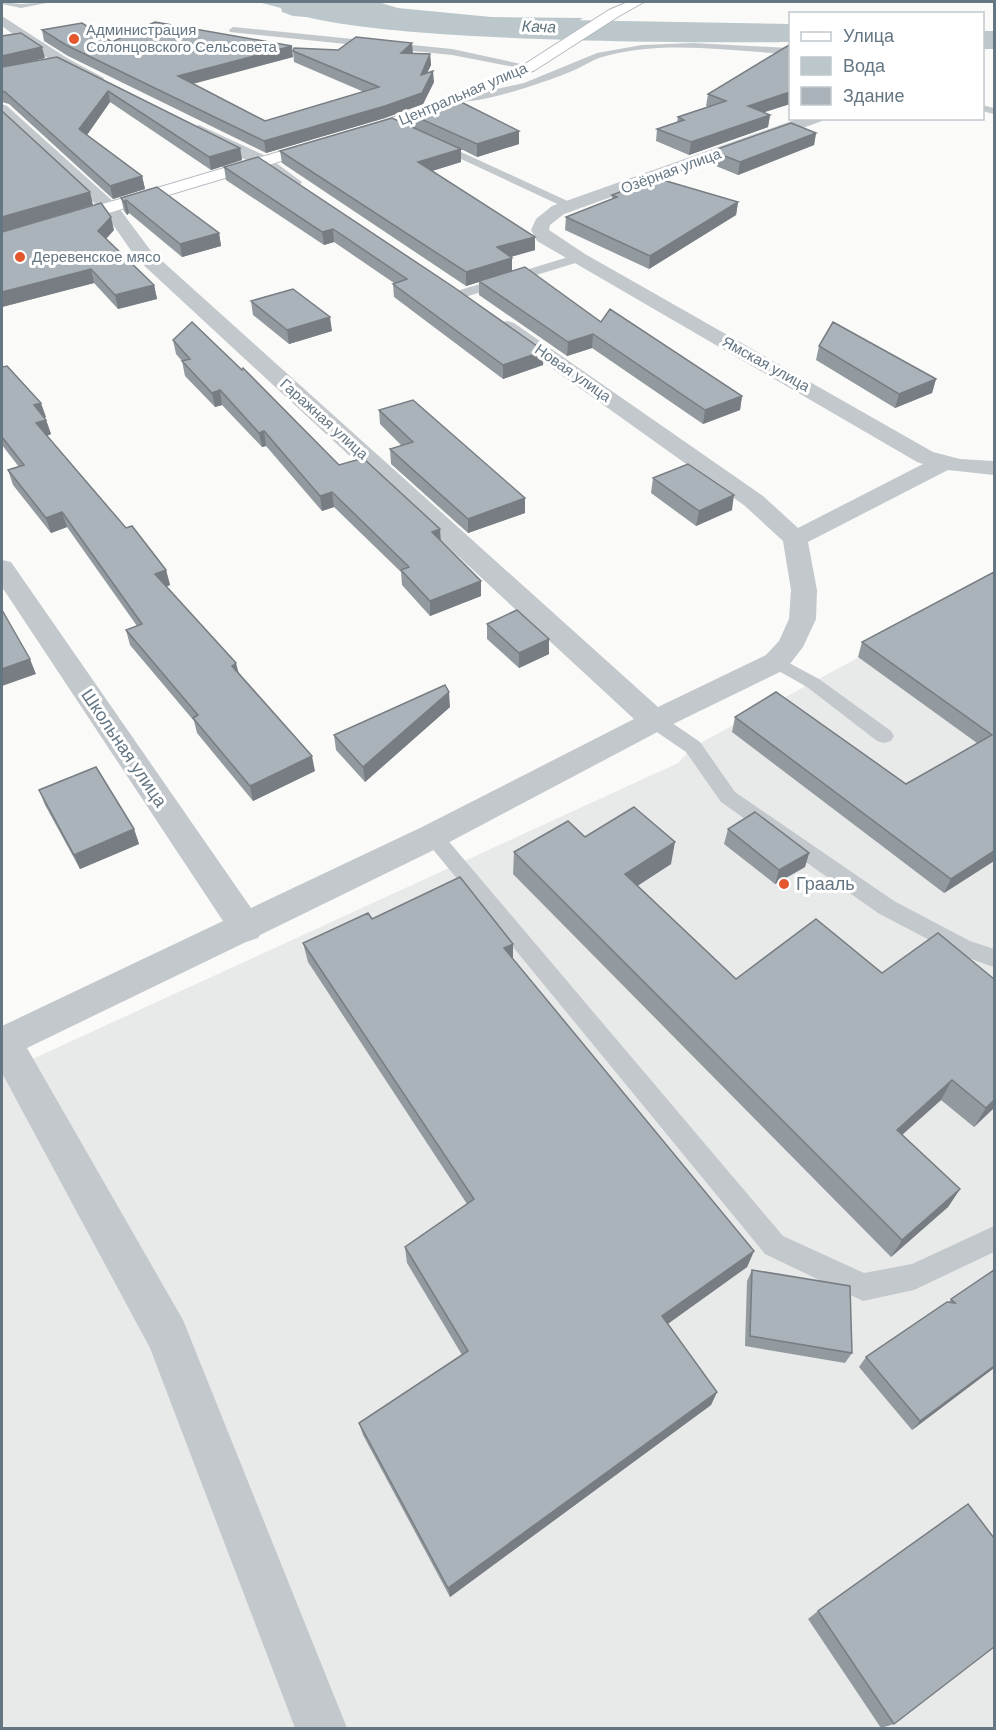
<svg xmlns="http://www.w3.org/2000/svg" width="996" height="1730" viewBox="0 0 996 1730" font-family="'DM Sans',sans-serif">
  <style>
    .built { fill: #e8e9e9 }
    .water { fill: #bbc7cb }
    .lines { fill: none; stroke-linecap: round; stroke-linejoin: round }
    .river { fill: #bbc7cb; fill-rule: evenodd }
    .secondary-casing { stroke: #b3babf; stroke-width: 2 }
    .lane { fill: #c3c8cc; fill-rule: evenodd }
    .street { fill: #c3c8cc; fill-rule: evenodd }
    .secondary { fill: #fff; fill-rule: evenodd }
    .wall { fill: #929a9f }
    .shaded-wall { fill: #777d82 }
    .building { fill: #aab3b9; stroke: #777d82; stroke-width: 1.5 }
    .poi-dot { fill: #e4572e; stroke: #fff; stroke-width: 2 }
    .labels { text-anchor: middle; stroke-width: 6; stroke-linejoin: round; paint-order: stroke }
    .far-poi-label { font-size: 15px; fill: #657683; stroke: #fff; text-anchor: start }
    .far-street-label { font-size: 15px; fill: #657683; stroke: #fff }
    .far-water-label { font-size: 16px; font-style: italic; fill: #60757c; stroke: #fff }
    .street-label { font-size: 18px; fill: #657683; stroke: #fff }
    .poi-label { font-size: 18px; fill: #657683; stroke: #fff; text-anchor: start }
  </style>
  <rect width="100%" height="100%" fill="#fafaf8"/>
  <path class="built" d="M994 584V1728H2V1073L678 763 693 747Z"/>
  <path class="water" d="M258 2H378L398 8 491 17 583 18 554 37 293 16 282 12 281 8Z"/>
  <g class="lines">
    <path class="river" d="M275 2H319L377 11 508 19 790 24V42C722 43 304 44 275 2Z
      M982 31H994V49H982Z"/>
    <g class="secondary-casing">
      <path id="secondary" d="M628 2H644L619 16 535 70 462 102 398 126 2 245V234L386 120 452 96 525 64 609 10Z"/>
    </g>
    <path class="lane" d="M2 2 21 4 51 2 21 8 2 4Z
      M233 27 452 49 535 67 530 70 452 55 230 32 229 30Z
      M693 43 790 48V54C728 51 660 39 599 58 589 62 580 68 570 72 551 80 467 110 452 99L524 83 597 53 642 45Z
      M982 105 994 108V114L982 111Z
      M435 140 574 204 576 206 570 209 566 208 431 145V141Z
      M578 254 584 258 582 261 465 297H457L455 294 457 291Z
      M776 656 819 679 891 731 894 736 891 741 884 743 877 741 807 687 770 666 767 662 770 658Z
      M655 715 662 716 700 742 735 792 894 901 970 941 994 949V967L954 953 878 913 721 802 686 752 648 726 646 721 648 716Z
      M433 828 440 831 783 1236 864 1273 912 1264 994 1226V1252L914 1290 863 1301 765 1254 426 841 423 836 426 831Z"/>
    <path class="street" d="M2 16 67 58 104 78 102 81C82 86 20 39 2 26Z
      M2 104 7 106 116 204 151 251 658 707 766 655 779 641 789 619 791 590 783 541 745 506 500 331 497 327 500 323 507 321 514 323 763 496 798 528 923 464 917 462 537 241 531 230 536 219 552 206 800 118H823L822 121 564 214 550 225 549 230 585 254 933 452 960 459 994 461V475L948 470 808 542 817 590 816 619 803 647 786 669 665 728 444 845 260 935 258 938 246 942 27 1048 183 1320 347 1728H295L150 1348 2 1073V1026L223 921 2 587V560L11 562 251 908 422 827 634 719 137 259 104 212 2 117Z
      M199 125 268 157 302 182 299 186H287L256 165 193 133 191 130 193 127Z"/>
    <use href="#secondary" class="secondary"/>
  </g>
  <path class="wall" d="M42 30 112 42 293 57 193 84 265 121 364 92 294 62 293 51 430 54 431 65 427 73 434 82 423 104 385 118 266 153 68 56 44 41Z
    M2 36 45 58 15 65 57 57 240 148 242 160 211 170 110 102 87 135 142 176 145 189 113 199 9 104 2 102Z
    M790 45V104L764 112 770 115 768 127 689 155 656 141 657 129 677 122 678 117 709 107 706 106 708 94Z
    M412 115 519 131V144L477 157 461 149V162L432 171 535 250 510 257 512 271 601 322 742 396 740 410 703 424 592 348 567 356 479 295V282L466 286 282 163 280 151 413 127Z
    M816 133 814 145 738 175 711 164 712 151Z
    M258 157 544 351 543 365 503 379 394 297 393 284 394 283 334 242 324 245 226 180 224 167Z
    M612 195 738 202 736 215 649 269 565 230 566 217 612 199Z
    M121 198 219 233 221 246 182 257 129 213 127 215 124 211Z
    M114 230 106 239 154 285 157 299 118 309 94 283 2 307Z
    M251 301 332 331 289 344 253 315Z
    M173 340 441 541 481 596 430 616 402 585 401 572 334 507 322 511 266 446 262 447 222 405 215 407 185 376 182 361 176 354Z
    M819 346 936 379 932 393 895 408 816 360Z
    M2 367 46 417 44 418 46 420 51 434 47 436 126 528 166 570 170 585 166 587 239 673 315 771 253 801 197 733 194 721 130 645 126 630 137 626 67 527 51 533 13 485 8 470 19 467 2 445Z
    M379 410 525 513 468 533 391 464 390 449 402 446 380 424Z
    M653 478 732 510 696 526 651 493Z
    M994 572V861L944 893 732 732 735 717 906 784 977 743 858 657 862 642Z
    M487 624 549 654 519 668 487 639Z
    M450 707 365 782 336 750 334 735Z
    M39 790 134 829 139 844 80 869 45 805Z
    M728 829 809 853 805 867 775 884 724 844Z
    M585 837 671 864 637 886 736 979 816 919 994 1108 974 1127 941 1100 902 1135 960 1189 948 1207 891 1257 513 874 514 852Z
    M372 919 513 959 754 1251 747 1267 667 1324 717 1392 711 1405 450 1597 363 1435 359 1423 462 1355 407 1263 405 1247 467 1204 308 962 303 943Z
    M752 1270 852 1353 845 1363 745 1346 747 1281Z
    M994 1270V1368L912 1430 859 1367 866 1357 949 1302 951 1299Z
    M818 1611 894 1724 881 1728 808 1619Z"/>
  <path class="shaded-wall" d="M412 43 413 54 401 53Z
    M292 46 293 57 180 87 178 76Z
    M42 47 45 58 2 68V56Z
    M430 54 431 65 421 86V75Z
    M433 71 434 82 423 104 385 118 266 153 264 141Z
    M108 91 110 102 82 142 79 129Z
    M790 92V104L746 118 748 106Z
    M770 115 768 127 689 155 691 142Z
    M519 131V144L477 157V144Z
    M816 133 814 145 738 175 740 162Z
    M240 148 242 160 211 170 209 157Z
    M461 149V162L419 175 418 162Z
    M142 176 145 189 113 199 110 186Z
    M90 192 93 205 2 232V217Z
    M126 200 129 213 127 215 124 202Z
    M738 202 736 215 649 269 650 256Z
    M111 217 114 230 101 244 98 231Z
    M333 229 334 242 324 245 322 232Z
    M219 233 221 246 182 257 180 244Z
    M535 237V250L497 261V247Z
    M512 258V272L466 286V272Z
    M91 269 94 283 2 307V292Z
    M154 285 157 299 118 309 115 295Z
    M330 317 332 331 289 344 287 330Z
    M593 334 592 348 567 356 568 342Z
    M544 351 543 365 503 379V365Z
    M936 379 932 393 895 408 899 394Z
    M220 390 222 405 215 407 212 393Z
    M742 396 740 410 703 424 705 410Z
    M41 403 46 417 38 419 34 405Z
    M46 420 51 434 41 438 36 423Z
    M264 431 266 446 262 447 259 433Z
    M332 492 334 507 322 511 320 496Z
    M734 495 732 510 696 526 699 511Z
    M525 498V513L468 533V519Z
    M62 512 67 527 51 533 46 518Z
    M440 529 441 543 432 532Z
    M166 570 170 585 159 589 155 574Z
    M481 581V596L430 616V601Z
    M549 639V654L519 668V653Z
    M30 659 36 674 2 686V669Z
    M236 663 240 678 232 666Z
    M449 692 450 707 365 782 363 767Z
    M312 756 315 771 253 801 250 786Z
    M134 829 139 844 80 869 74 855Z
    M675 842 671 864 622 896 625 874Z
    M994 851V861L944 893 951 879Z
    M809 853 805 867 775 884 779 870Z
    M513 944V963L504 948Z
    M952 1080 941 1100 886 1149 897 1130Z
    M994 1100V1108L974 1127 986 1108Z
    M960 1189 948 1207 891 1257 902 1240Z
    M754 1251 747 1267 658 1331 662 1316Z
    M994 1366V1368L912 1430 920 1421Z
    M717 1392 711 1405 450 1597 448 1588Z"/>
  <path class="building" d="M155 22 292 46 178 76 265 121 379 87 293 51 294 48 338 50 356 37 412 43 401 53 430 54 421 75 433 71 422 93 385 106 264 141 66 45 42 30 82 23 112 42Z
    M21 33 42 47 2 56V36Z
    M789 45H790V92L748 106 770 115 691 142 657 129 684 120 678 117 726 101 708 94Z
    M57 57 240 148 209 157 108 91 79 129 142 176 110 186 5 92 2 91V67Z
    M459 101 519 131 477 144 412 115Z
    M2 111 90 192 2 217Z
    M392 118 461 149 418 162 535 237 497 247 512 258 466 272 280 151Z
    M791 123 816 133 740 162 712 151Z
    M258 157 452 286 544 351 503 365 393 284 407 279 333 229 322 232 224 167Z
    M656 178 738 202 650 256 566 217 617 197 612 195Z
    M157 187 219 233 180 244 126 200 124 202 121 198Z
    M101 203 111 217 98 231 154 285 115 295 91 269 2 292V232Z
    M525 267 601 322 610 309 742 396 705 410 593 334 568 342 479 281Z
    M293 289 330 317 287 330 251 301Z
    M192 322 242 370 243 368 339 465 363 458 440 529 432 532 481 581 430 601 401 570 409 567 332 492 320 496 264 431 259 433 220 390 212 393 182 361 190 359 173 340Z
    M833 322 936 379 899 394 819 346Z
    M7 366 41 403 34 405 46 420 36 423 126 528 132 526 166 570 155 574 236 663 232 666 312 756 250 786 193 718 198 715 126 630 142 624 62 512 46 518 8 470 24 465 2 437V367Z
    M413 400 525 498 468 519 390 449 413 442 379 410Z
    M688 464 734 495 699 511 653 478Z
    M994 572V851L951 879 735 717 776 692 906 784 992 735 862 642Z
    M2 610 30 659 2 669Z
    M517 610 549 639 519 653 487 624Z
    M445 685 449 692 363 767 334 735Z
    M96 767 134 829 74 855 39 790Z
    M634 807 675 842 625 874 736 979 816 919 882 973 938 933 994 979V1100L986 1108 952 1080 897 1130 960 1189 902 1240 514 852 568 821 585 837Z
    M755 812 809 853 779 870 728 829Z
    M460 877 513 944 504 948 754 1251 662 1316 717 1392 448 1588 359 1423 468 1351 405 1247 474 1199 303 943 368 913 372 919Z
    M752 1270 850 1286 852 1353 750 1336Z
    M994 1270V1366L920 1421 866 1357 947 1302 955 1303 951 1299Z
    M968 1504 994 1538V1647L894 1724 818 1611Z"/>
  <g class="poi-dot">
    <circle cx="74" cy="39" r="6"/>
    <circle cx="20" cy="257" r="6"/>
    <circle cx="784" cy="884" r="6"/>
  </g>
  <g class="labels">
    <g class="far-poi-label">
      <text x="86" y="35">Администрация<tspan x="86" dy="17">Солонцовского Сельсовета</tspan></text>
      <text x="32" y="262">Деревенское мясо</text>
    </g>
    <g class="far-street-label">
      <text transform="translate(463 94) rotate(-23)" y="5">Центральная улица</text>
      <text transform="translate(671 171) rotate(-20)" y="5">Озёрная улица</text>
      <text transform="translate(766 364) rotate(29)" y="5">Ямская улица</text>
      <text transform="translate(573 373) rotate(35)" y="5">Новая улица</text>
      <text transform="translate(324 419) rotate(42)" y="5">Гаражная улица</text>
    </g>
    <g class="far-water-label">
      <text transform="translate(539 26) rotate(2)" y="6">Кача</text>
    </g>
    <g class="street-label">
      <text transform="translate(124 748) rotate(56)" y="6">Школьная улица</text>
    </g>
    <g class="poi-label">
      <text x="796" y="890">Грааль</text>
    </g>
  </g>
  <rect width="996" height="1730" fill="none" stroke="#657683" stroke-width="6"/>
  <rect x="789" y="12" width="195" height="108" fill="#ffffff" stroke="#c1c8cd" stroke-width="1.5"/>
  <rect x="801" y="32" width="30" height="9" fill="#ffffff" stroke="#c1c8cd" stroke-width="1.5"/>
  <text x="843" y="42" font-size="18" fill="#657683">Улица</text>
  <rect x="801" y="57" width="30" height="18" fill="#bbc7cb" stroke="#c1c8cd" stroke-width="1.5"/>
  <text x="843" y="72" font-size="18" fill="#657683">Вода</text>
  <rect x="801" y="87" width="30" height="18" fill="#aab3b9" stroke="#c1c8cd" stroke-width="1.5"/>
  <text x="843" y="102" font-size="18" fill="#657683">Здание</text>
</svg>
